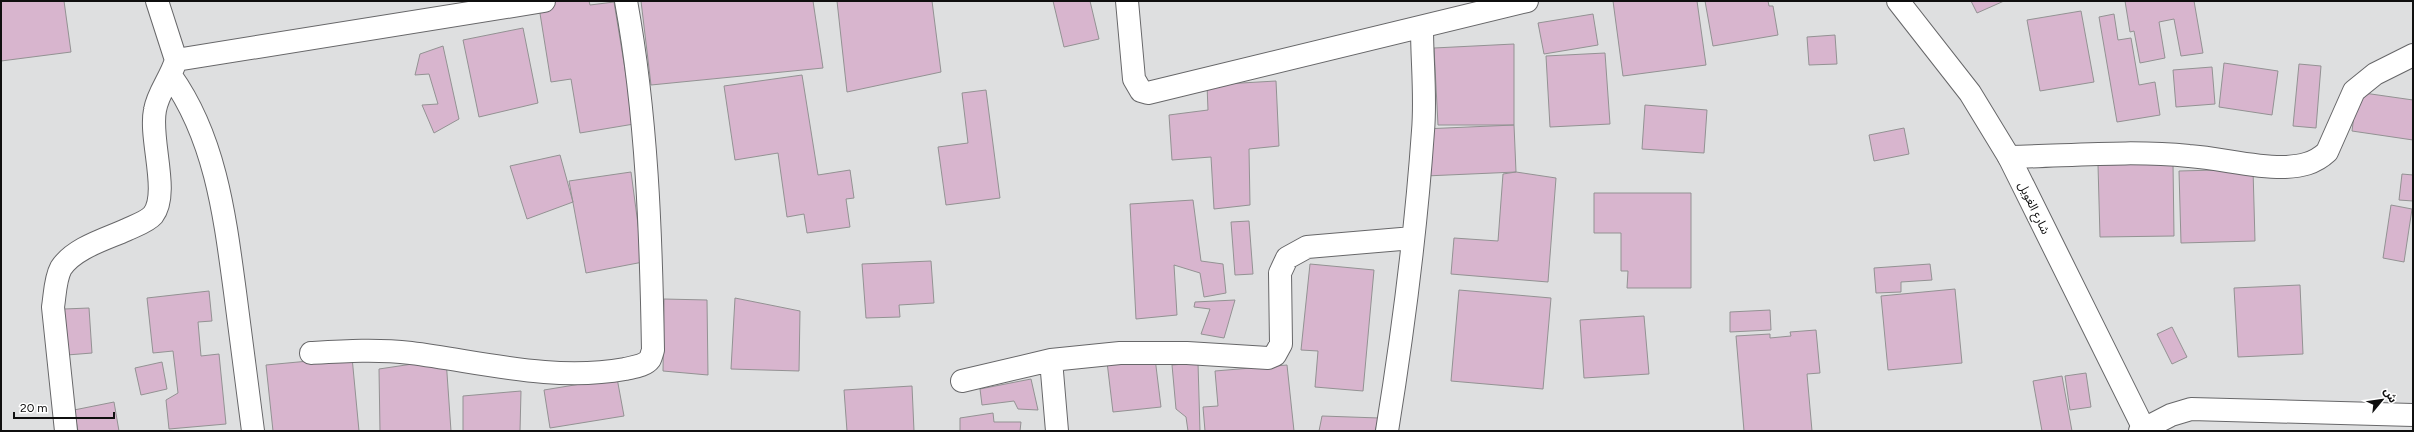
<svg xmlns="http://www.w3.org/2000/svg" width="2414" height="432" viewBox="0 0 2414 432" font-family="Figtree,'Noto Sans Arabic',sans-serif">
  <style>
    .building { fill: #d8b5ce; stroke: #939293 }
    .lines { fill: none; stroke-linecap: round; stroke-linejoin: round }
    .minor-casing { stroke: #676769; stroke-width: 24 }
    .tertiary-casing { stroke: #676769; stroke-width: 24 }
    .minor { stroke: #fff; stroke-width: 22 }
    .tertiary { stroke: #fff; stroke-width: 22 }
    .labels { text-anchor: middle; stroke-width: 3; stroke-linejoin: round; paint-order: stroke }
    .street-label { font-size: 12px; fill: #0f0f0f; stroke: #fff }
  </style>
  <rect width="100%" height="100%" fill="#dedfe0"/>
  <path class="building" d="M1 1H64L71 52 1 61Z
    M538 1H589L590 5 614 2 634 124 580 133 571 79 551 82Z
    M641 1H813L823 68 651 85Z
    M837 1H932L941 72 847 92Z
    M1053 1H1090L1099 39 1064 47Z
    M1613 1H1697L1706 65 1623 76Z
    M1705 1H1768L1769 6H1773L1778 35 1713 46Z
    M1971 1H2004L1977 13Z
    M2125 1H2194L2203 53 2181 56 2174 19 2159 22 2165 58 2140 63 2134 31 2130 32Z
    M2081 11 2094 82 2040 91 2027 20Z
    M1593 14 1598 45 1544 54 1538 23Z
    M2114 14 2118 40 2131 38 2139 85 2155 82 2160 115 2117 122 2099 17Z
    M523 28 538 103 479 117 463 40Z
    M1835 35 1837 64 1809 65 1807 37Z
    M1514 44V125H1438L1434 48Z
    M443 46 459 119 434 133 422 105 438 104 429 74 415 75 420 54Z
    M1605 53 1610 124 1550 127 1546 56Z
    M2224 63 2278 71 2272 115 2219 107Z
    M2299 64 2321 66 2316 128 2293 126Z
    M2212 67 2215 104 2176 107 2173 70Z
    M802 75 818 175 850 170 854 198 846 199 850 227 807 233 804 214 787 217 778 153 735 160 724 86Z
    M1276 81 1279 146 1249 149 1250 205 1214 209 1211 157 1172 160 1169 115 1208 110 1207 85Z
    M986 90 1000 198 946 205 938 147 968 143 962 93Z
    M2357 92 2413 100V140L2352 131Z
    M1645 105 1707 110 1704 153 1642 149Z
    M1514 125 1516 172 1425 176 1423 129Z
    M1904 128 1909 154 1874 161 1869 135Z
    M560 155 573 202 527 219 510 166Z
    M2173 163 2174 236 2100 237 2098 165Z
    M2253 169 2255 241 2181 243 2179 171Z
    M631 172 643 262 586 273 569 181Z
    M1516 172 1556 178 1548 282 1451 274 1454 238 1498 241 1503 174Z
    M2402 174 2413 175V201L2399 200Z
    M1594 193H1691V288H1627L1628 271H1621V233H1594Z
    M1193 200 1201 261 1223 264 1226 293 1204 297 1200 273 1174 265 1177 315 1136 319 1130 204Z
    M2391 205 2412 209 2404 262 2383 258Z
    M1249 221 1253 274 1235 275 1231 222Z
    M931 261 934 303 899 305 900 317 866 318 862 264Z
    M1310 264 1374 270 1363 391 1315 387 1318 351 1301 350Z
    M1930 264 1932 280 1901 282V292L1876 293 1874 268Z
    M2300 285 2303 354 2238 357 2234 288Z
    M1955 289 1962 363 1888 370 1881 296Z
    M1459 290 1551 298 1543 389 1451 381Z
    M209 291 212 321 198 322 201 356 219 354 226 424 169 429 166 400 178 393 173 351 153 353 147 298Z
    M735 298 800 311 799 371 731 369Z
    M664 299 707 300 708 375 663 371Z
    M1235 300 1224 338 1201 334 1210 309 1194 307 1195 302Z
    M89 308 92 353 67 355 64 309Z
    M1770 310 1771 330 1730 332V312Z
    M1644 316 1649 374 1584 378 1580 320Z
    M2172 327 2187 357 2172 364 2157 334Z
    M1816 330 1820 373 1807 374 1812 431H1744L1736 336 1770 334V338L1791 336 1790 332Z
    M352 357 359 431H273L266 365Z
    M1155 358 1161 407 1113 412 1107 362Z
    M446 359 451 431H380L379 369Z
    M162 362 167 389 141 395 135 368Z
    M1198 363 1200 431H1188L1186 417 1176 409 1172 365Z
    M1287 365 1294 431H1205L1203 407 1218 406 1215 371Z
    M2086 373 2091 407 2070 410 2065 376Z
    M2062 376 2072 431H2042L2033 381Z
    M617 378 624 416 550 428 544 390Z
    M1031 379 1038 410 1018 409 1014 401 982 405 980 389Z
    M912 386 914 431H847L844 390Z
    M521 391 520 431H463V396Z
    M114 402 119 431H78L74 410Z
    M993 413 994 422H1021L1020 431H960V418Z
    M1322 416 1379 418 1375 431H1319Z"/>
  <g class="lines">
    <g class="minor-casing">
      <path id="minor" d="M157 1 176 60 544 1
        M1127 1 1134 79 1141 91 1148 93 1527 1
        M171 76C216 139 225 218 235 292 241 339 247 385 253 431
        M2009 157C2068 156 2130 150 2189 156 2221 158 2253 168 2285 167 2301 166 2314 164 2327 152L2354 91 2375 74 2413 55
        M311 353C345 351 377 349 411 353 482 362 553 382 625 369 633 367 645 366 650 359 651 357 652 353 653 350 651 233 647 116 626 1
        M1051 360 1057 431
        M962 381 1051 360 1120 353H1187L1268 358 1275 355 1281 344 1280 273 1287 258 1307 247 1413 238
        M66 431 53 307C55 295 55 279 61 268 74 248 106 239 126 230 134 226 147 222 153 215 170 193 149 139 155 110 158 92 171 78 176 60
        M1387 431C1403 332 1416 231 1423 131 1426 97 1422 62 1422 28
        M2140 431 2171 415 2191 409 2413 415"/>
    </g>
    <g class="tertiary-casing">
      <path id="tertiary" d="M1898 1 1970 93 2009 157 2145 431"/>
    </g>
    <use href="#minor" class="minor"/>
    <use href="#tertiary" class="tertiary"/>
  </g>
  <g class="labels">
    <g class="street-label">
      <text transform="translate(2034 208) rotate(64)" y="4">شارع الغويل</text>
    </g>
  </g>
  <rect width="2414" height="432" fill="none" stroke="#0f0f0f" stroke-width="4"/>
  <g transform="translate(2382 400) rotate(61)" stroke="#ffffff" stroke-width="3" paint-order="stroke">
  <path d="M0-3L7 15L0 10L-7 15Z" fill="#0f0f0f"/>
  <text y="-6" font-size="11" font-weight="bold" text-anchor="middle" fill="#0f0f0f">ش</text>
  </g>
  <path d="M14 412v6h100v-6" fill="none" stroke="#0f0f0f" stroke-width="2"/>
  <text x="20" y="412" font-size="12" fill="#0f0f0f" stroke="#ffffff" stroke-width="3" paint-order="stroke">20 m</text>
</svg>
